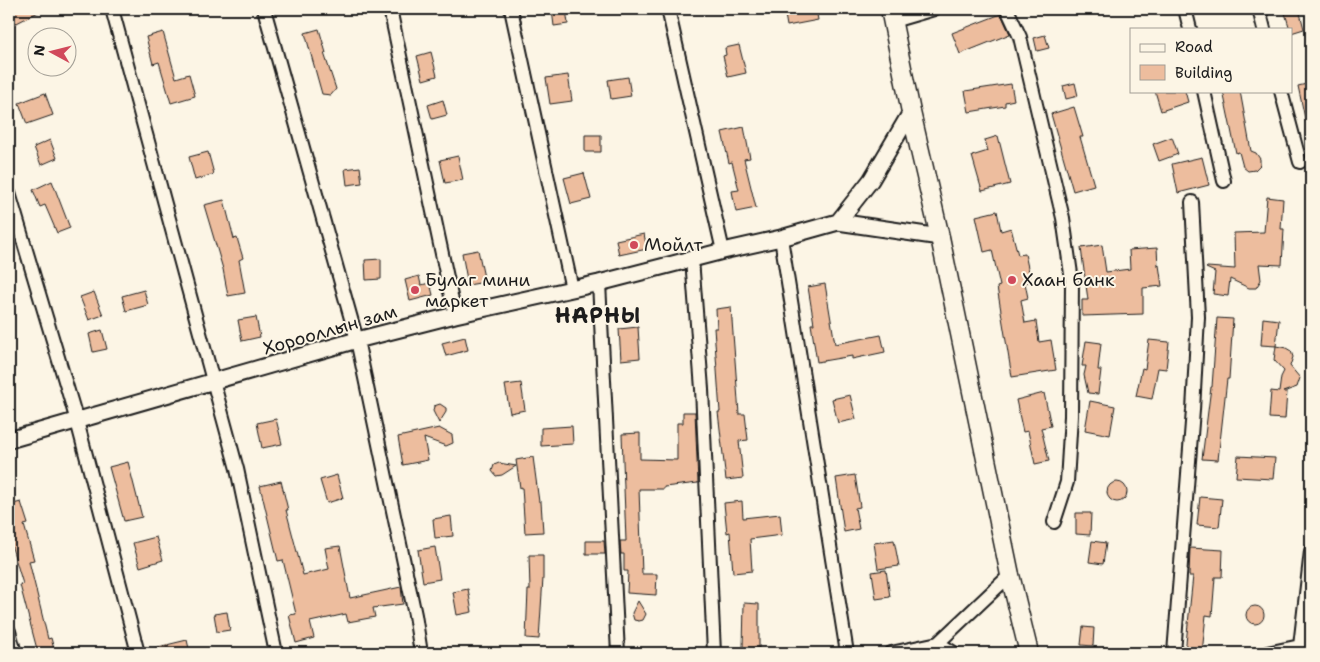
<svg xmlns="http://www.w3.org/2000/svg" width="1320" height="662" viewBox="0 0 1320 662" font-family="'Shantell Sans',sans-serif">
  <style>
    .building { fill: #edbd9e; stroke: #1c1c1c }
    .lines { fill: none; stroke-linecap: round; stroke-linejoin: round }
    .minor-casing { stroke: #1c1c1c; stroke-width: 16 }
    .tertiary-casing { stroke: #1c1c1c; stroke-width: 19 }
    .secondary-casing { stroke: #1c1c1c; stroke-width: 21 }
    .minor { stroke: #fcf5e5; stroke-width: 12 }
    .tertiary { stroke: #fcf5e5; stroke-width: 15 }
    .secondary { stroke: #fcf5e5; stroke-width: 18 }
    .poi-dot { fill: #d1495b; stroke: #fcf5e5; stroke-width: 2 }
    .labels { text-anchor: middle; stroke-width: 4; stroke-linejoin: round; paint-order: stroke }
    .poi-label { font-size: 18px; fill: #1c1c1c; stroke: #fcf5e5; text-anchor: start }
    .street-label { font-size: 18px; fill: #1c1c1c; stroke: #fcf5e5 }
    .district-label { font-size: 22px; font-weight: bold; letter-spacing: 1px; fill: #1c1c1c; stroke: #fcf5e5 }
  </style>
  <rect width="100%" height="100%" fill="#fcf5e5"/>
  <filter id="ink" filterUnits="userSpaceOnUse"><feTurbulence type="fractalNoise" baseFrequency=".02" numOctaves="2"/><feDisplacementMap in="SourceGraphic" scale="10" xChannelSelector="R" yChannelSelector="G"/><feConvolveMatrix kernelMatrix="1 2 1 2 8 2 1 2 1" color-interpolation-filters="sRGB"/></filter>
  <g filter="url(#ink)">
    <path class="building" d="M9 9H44L9 27Z
      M566 9 568 24 554 26 552 10Z
      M784 9H816L818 20 787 26Z
      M1299 9 1304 29 1291 33 1285 13Z
      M1001 14 1010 34 960 54 952 33Z
      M319 29 326 53H324L336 89 331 95 322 94 305 33Z
      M163 32 176 78 189 74 195 96 171 103 159 62 153 64 146 37Z
      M1045 35 1049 48 1037 51 1034 38Z
      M739 45 746 73 728 77 723 56 726 55 725 48Z
      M431 52 437 76 423 80 417 56Z
      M568 75 572 101 550 104 546 78Z
      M628 77 631 96 611 99 608 80Z
      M1075 83 1078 96 1066 99 1063 86Z
      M1311 83V122L1306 123 1298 86Z
      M1011 84 1014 100 1005 102V106L969 112 965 91Z
      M1155 91H1185L1188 102 1161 111Z
      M1223 91H1240L1251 151 1256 153 1260 159V165L1255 170 1248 171 1243 167 1239 152 1236 153Z
      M45 93 53 115 27 124 19 103Z
      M443 100 447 115 432 119 428 105Z
      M1074 107 1083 137H1080L1094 185 1073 191 1051 114Z
      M744 127 750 158 744 159 756 208 736 212 732 191 739 190 732 162 729 163 722 132Z
      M585 135H601V152H585Z
      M998 136 1010 184 982 191 972 156 988 151 985 140Z
      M1172 137 1178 154 1159 161 1153 144Z
      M50 140 57 158 41 165 34 147Z
      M208 152 214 174 195 180 189 157Z
      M458 156 463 180 445 183 440 160Z
      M1202 157 1209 185 1178 193 1172 164Z
      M360 167 362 183 347 185 345 169Z
      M584 173 591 199 571 204 564 178Z
      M52 181 70 228 57 233 45 205 40 207 33 190Z
      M1267 197 1283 199 1281 229H1284L1282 265 1259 264 1261 280 1256 288H1249L1230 279 1228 296 1213 294 1215 272 1206 268 1207 267 1235 269 1234 233 1264 232Z
      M224 200 234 239 237 238 243 258 239 260 245 293 228 296 223 269 204 205Z
      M997 211 1001 231 1011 228 1018 255 1025 254 1031 281 1025 283 1028 298 1021 300 1025 323 1036 321 1039 342 1051 340 1056 370 1012 377 997 287 1000 286 992 250 984 252 976 216Z
      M644 234 647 249 619 255 616 240Z
      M1102 245 1106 272 1130 269 1129 250 1157 248 1158 266 1159 265 1162 286 1143 288V314L1082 316V300H1088L1081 248Z
      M478 250 485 282 468 285 462 253Z
      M381 259V279L366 280 365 260Z
      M419 276 421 285 430 283 433 295 410 301 405 280Z
      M825 284 835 344 881 335 885 352 852 359V356L817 362 811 324H814L808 287Z
      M144 290 148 305 126 311 122 296Z
      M94 292 103 315 89 320 80 297Z
      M731 307 739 414H745L748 440 739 441 743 478 726 480 718 412H720L714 328H717L716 309Z
      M256 317 260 337 242 341 238 320Z
      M1217 318 1233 319 1229 379H1227L1218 460 1202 459 1211 387H1212Z
      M1263 318 1279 320 1276 346 1286 348 1291 351 1293 357 1290 366 1300 378 1297 387 1283 392H1287L1285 419 1269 418 1271 391 1279 392 1281 377 1284 371 1274 360 1276 346 1261 345Z
      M638 327 640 358 621 360 619 329Z
      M102 330 107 349 93 352 89 334Z
      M465 337 468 350 446 356 442 343Z
      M1149 340 1169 342 1166 369 1158 368 1152 399 1136 396 1142 368 1145 369Z
      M1086 341 1101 343 1098 370H1101L1098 394 1088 393 1084 375 1086 366H1082Z
      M521 383 525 410 510 413 505 385Z
      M1044 393 1051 426 1041 428 1049 461 1035 464 1028 431 1023 432 1016 400Z
      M850 395 856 419 838 423 832 399Z
      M1090 401 1115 406 1110 435 1085 430Z
      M440 404 446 408V412L439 423 433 411 434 406Z
      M683 412H695L698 483 664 487V489H639L642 574H657L656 595 627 593 628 571H624V554H621L620 541H626L622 434 640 433V459L677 460V423H683Z
      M276 419 282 444 262 448 257 423Z
      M572 426 573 444 541 446V428Z
      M439 428 452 435 453 443 446 446 424 438 428 460 403 465 398 437Z
      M1238 456 1275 458 1273 479 1236 477Z
      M533 457 539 502H541L543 532 525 533 522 487 520 488 516 460Z
      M128 462 142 517 124 521 109 467Z
      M499 463 516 466 502 475 496 476 492 471 494 465Z
      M337 475 343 498 327 503 320 480Z
      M855 475 860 507 855 508 859 529 844 532 836 478Z
      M281 481 288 510H286L303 575 329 569 325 548 340 546 350 598 401 587 403 604 373 608 375 617 348 622 346 614 310 622 314 638 296 643 289 615 296 614 283 560 278 561 260 486Z
      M1107 492a10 10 0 1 1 20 0a10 10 0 1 1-20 0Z
      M1200 497 1222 499 1219 527 1197 525Z
      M742 501 743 518 780 514 782 535 750 539 752 571 733 573 730 532 727 533 724 503Z
      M21 502 28 524 24 525 34 560 29 561 48 639 51 638 55 653H38L20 585 23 584 10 541 12 540 9 529V505Z
      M1076 513H1091L1090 535 1076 534Z
      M451 516 453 536 435 538 433 519Z
      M156 537 163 560 140 567 133 543Z
      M894 540 899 566 878 569 874 543Z
      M586 541H604L605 554H586Z
      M1092 541 1106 543 1103 564 1089 562Z
      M435 547 440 579 423 582 418 550Z
      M1190 548 1223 550 1222 577H1215L1212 616 1206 615 1202 653H1185L1193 576H1189Z
      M529 555H543V578L539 639 526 638 528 590H530Z
      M886 570 890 597 876 599 872 572Z
      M468 589 472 612 457 615 453 592Z
      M638 601 646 614 643 620 639 621 634 620 632 613Z
      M744 603 759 604V648H743Z
      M1246 615a9 9 0 1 1 18 0a9 9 0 1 1-18 0Z
      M227 612 230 630 217 632 214 614Z
      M1083 627 1094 628 1093 646 1081 645Z
      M187 640 190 653H154V648Z"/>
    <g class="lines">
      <g class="minor-casing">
        <path id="minor" d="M112 9 237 469 276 653
          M264 9 357 340 415 615 421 653
          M390 9 455 315
          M511 9 572 289
          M668 9 723 251
          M1007 9 1020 37 1063 218 1072 281 1071 416 1067 482 1054 522
          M1185 9 1190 29
          M1259 9 1264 29
          M893 21 934 9
          M1204 91 1224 181
          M1281 91 1300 162
          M9 193 77 421 138 653
          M781 238 847 653
          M692 259 702 389 714 653
          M599 283 618 653
          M9 631 15 653
          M938 643 954 653
          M1300 646 1311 551
          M891 653 938 643 1010 575
          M1174 653 1193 410 1198 317 1192 202
          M1267 653 1300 646H1311"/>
      </g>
      <g class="tertiary-casing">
        <path id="tertiary" d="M838 222 871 180 911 112
          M9 440 357 340 455 315 599 283 723 251 781 238 838 222 940 237"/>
      </g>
      <g class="secondary-casing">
        <path id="secondary" d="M890 9 911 112 940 237 1010 575 1029 653"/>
      </g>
      <use href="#minor" class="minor"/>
      <use href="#tertiary" class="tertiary"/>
      <use href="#secondary" class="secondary"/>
    </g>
  </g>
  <g class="poi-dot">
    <circle cx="634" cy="245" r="5"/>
    <circle cx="1012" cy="280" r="5"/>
    <circle cx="415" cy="290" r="5"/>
  </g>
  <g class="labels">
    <g class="poi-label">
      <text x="644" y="251">Мойлт</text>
      <text x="425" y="286">Булаг мини<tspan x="425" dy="21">маркет</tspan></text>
      <text x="1022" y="286">Хаан банк</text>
    </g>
    <g class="street-label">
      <text transform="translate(330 330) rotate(-16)" y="6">Хорооллын зам</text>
    </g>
    <g class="district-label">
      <text x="598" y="323">НАРНЫ</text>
    </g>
  </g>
  <rect width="1320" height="662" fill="none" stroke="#fcf5e5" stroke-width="30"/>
  <rect x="15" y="15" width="1290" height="632" fill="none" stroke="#1c1c1c" stroke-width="2" filter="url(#ink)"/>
  <rect x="1130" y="28" width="162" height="65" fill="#fcf5e5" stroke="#a29e95"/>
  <rect x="1140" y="44" width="25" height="8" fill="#fcf5e5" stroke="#a29e95"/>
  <text x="1175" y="52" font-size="15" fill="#1c1c1c">Road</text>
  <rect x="1140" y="65" width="25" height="15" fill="#edbd9e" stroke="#a29e95"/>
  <text x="1175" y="78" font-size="15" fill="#1c1c1c">Building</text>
  <g transform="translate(52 52) rotate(277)"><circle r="24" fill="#fcf5e5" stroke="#a29e95"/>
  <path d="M0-4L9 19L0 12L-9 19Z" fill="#d1495b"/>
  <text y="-8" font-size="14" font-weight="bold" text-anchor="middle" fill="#1c1c1c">N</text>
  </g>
</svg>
